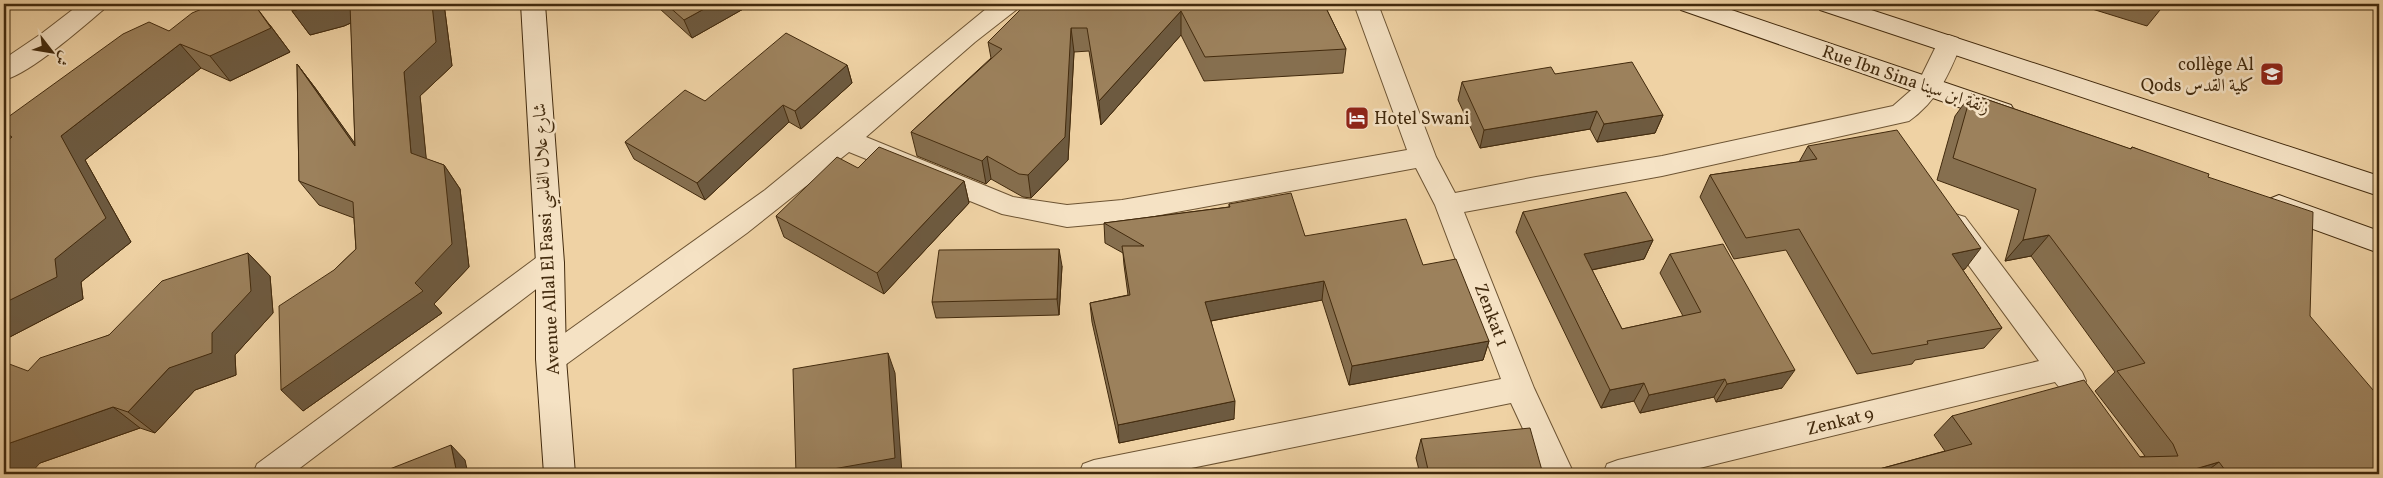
<svg xmlns="http://www.w3.org/2000/svg" width="2383" height="478" viewBox="0 0 2383 478" font-family="Vollkorn,Amiri,serif">
  <style>
    .lines { fill: none; stroke-linecap: round; stroke-linejoin: round }
    .street-casing { stroke: #6d5433; stroke-width: 2 }
    .secondary-casing { stroke: #422a0d; stroke-width: 2 }
    .street { fill: #f5e2c4; fill-rule: evenodd }
    .secondary { fill: #f5e2c4; fill-rule: evenodd }
    .wall { fill: #866f4f; stroke: #422a0d }
    .shaded-wall { fill: #6d5a40; stroke: #422a0d }
    .building { fill: #9c815c; stroke: #422a0d }
    .labels { text-anchor: middle; stroke-width: 5; stroke-linejoin: round; paint-order: stroke }
    .poi-label { font-size: 18px; fill: #422a0d; stroke: #f5e2c4; text-anchor: end }
    .street-label { font-size: 18px; fill: #422a0d; stroke: #f5e2c4 }
  </style>
  <rect width="100%" height="100%" fill="#efd2a4"/>
  <filter id="stains"><feTurbulence type="fractalNoise" baseFrequency=".004" numOctaves="4"/><feColorMatrix values="0 0 0 0 .2 0 0 0 0 .09 0 0 0 0 .02 0 0 0 .5 -.17"/></filter>
  <radialGradient id="worn" r=".72"><stop offset=".6" stop-color="#630" stop-opacity="0"/><stop offset="1" stop-color="#630" stop-opacity=".3"/></radialGradient>
  <g class="lines">
    <g class="street-casing">
      <path id="street" d="M80 4H107L103 10C80 29 31 73 4 80V59L41 34Z
        M992 4H1020L1016 10 975 42 866 137 1013 197 1067 205 1122 200 1407 150 1354 4H1378L1436 157 1455 193 1536 177 1662 156 1893 106 1917 85 1940 38 1949 35 1958 38 1961 44C1949 75 1937 101 1909 121L1662 176 1464 212 1534 388 1574 474H1544L1511 403 1162 474H1079L1083 464 1094 460 1501 379 1435 205 1416 168 1122 222 1067 227 1002 214 849 152 747 233 561 368 551 372 541 368 536 359 541 350 765 190Z
        M1955 214 1965 217 2082 372 2086 381 2082 390C2069 395 2063 393 2055 382L1675 474H1603L1607 464 1618 460 2039 361 1945 233 1941 225 1945 217Z
        M550 252 560 255 564 263 560 271 292 474H253L257 464 540 255Z"/>
    </g>
    <g class="secondary-casing">
      <path id="secondary" d="M521 4H545L564 263 566 359 575 474H544L536 359V263Z
        M1677 4H1714L2011 105 2015 112 2011 119 2002 121 1993 119 1681 10Z
        M1816 4H1853L2379 176V196L1820 10Z
        M2279 195 2379 231V253L2269 213 2266 206 2269 199Z"/>
    </g>
    <use href="#street" class="street"/>
    <use href="#secondary" class="secondary"/>
  </g>
  <path class="wall" d="M444 4 452 66 420 96 426 159 444 165 460 189 469 267 434 304 442 313 303 411 334 270 356 249 354 218 319 205 299 181 297 64 316 89 355 144 351 23 344 26 310 35 292 11Z
    M657 4H752L692 38 660 9Z
    M1026 4H1324L1346 49 1343 73 1204 81 1181 35 1101 125 1089 51 1074 52 1068 160 1031 198 1023 197 991 179 986 184 917 156 911 132 991 58 988 42Z
    M2076 4H2161L2160 10 2147 26Z
    M270 25 290 52 230 81 201 68 85 160 131 242 81 282 83 299 4 340V221L8 140 4 136V120L169 31Z
    M847 65 852 83 801 129 789 122 705 200 634 159 625 142 705 101Z
    M1555 74 1663 115 1655 133 1597 142 1590 129 1480 148 1458 100 1462 82Z
    M1971 94 2130 149 2132 147 2208 177 2310 316 2379 474H1861L1945 451 1934 435 1952 416 2140 457 2145 456 2095 391 2115 372 2031 256 2005 261 2019 210 1937 180 1955 116Z
    M1808 146 1965 269H1962L2002 328 1984 348 1915 360 1912 364 1857 374 1786 250 1734 259 1700 197 1710 175 1799 162Z
    M964 181 969 203 884 294 784 237 776 216Z
    M1229 204 1305 236 1423 265 1489 341 1483 360 1349 385 1322 300 1211 321 1234 419 1119 443 1092 322 1090 303 1128 295 1124 265 1123 253 1105 243 1104 223 1229 207Z
    M1523 212 1653 240 1644 259 1592 270 1622 329 1683 316 1660 273 1670 254 1782 388 1716 402 1714 397 1640 413 1634 401 1601 408 1516 232Z
    M248 253 270 276 273 313 235 355 236 375 195 390 155 433 140 428 40 463 28 371 109 335Z
    M1062 266 1059 315 936 318 932 302Z
    M1421 439 1543 474H1420L1416 458Z"/>
  <path class="shaded-wall" d="M254 4 290 52 230 81 210 56Z
    M318 4H358L366 16 344 26 310 35 292 11Z
    M432 4H444L452 66 420 96 428 176 411 153 404 72Z
    M713 4H752L692 38 684 20Z
    M1181 11V35L1101 125 1099 101Z
    M1071 28 1074 52 1068 160 1031 198 1028 175Z
    M180 44 201 68 85 160 131 242 81 282 83 299 4 340V303L55 259 61 136Z
    M297 64 316 89 374 170 355 146Z
    M847 65 852 83 801 129 795 111Z
    M783 105 789 122 705 200 697 183Z
    M1597 111 1590 129 1480 148 1484 130Z
    M1663 115 1655 133 1597 142 1604 124Z
    M987 156 991 179 986 184 982 161Z
    M444 165 460 189 469 267 434 304 442 313 303 411 281 390 415 283Z
    M964 181 969 203 884 294 877 273Z
    M2049 235 2031 256 2005 261 2023 240Z
    M1653 240 1644 259 1576 273 1584 254Z
    M1981 248 1965 269 1936 275 1952 254Z
    M1059 249 1062 266 1059 315 1057 299Z
    M248 253 270 276 273 313 235 355 236 375 195 390 155 433 128 412 169 368 212 333Z
    M1324 281 1322 300 1205 322V302Z
    M1489 341 1483 360 1349 385 1352 366Z
    M888 353 895 373 902 474H805Z
    M1795 370 1782 388 1716 402 1727 384Z
    M1725 379 1714 397 1640 413 1649 395Z
    M1644 383 1634 401 1601 408 1610 390Z
    M1235 401 1234 419 1119 443 1118 425Z
    M113 407 140 428 40 463 30 474H4V449L10 443Z
    M451 445 465 460 468 474H457Z
    M2219 462 2203 474H2178Z"/>
  <path class="building" d="M214 4H254L271 28 210 56 180 44 61 136 106 218 55 259 57 277 4 303V143L12 137 4 132V120L123 34 149 22 169 31 192 13Z
    M291 4H318L292 11Z
    M350 4H432L436 42 404 72 411 153 444 165 452 244 415 283 423 291 281 390 279 306 334 270 356 249 353 202 299 181 297 64 355 146Z
    M666 4H713L684 20Z
    M1026 4H1324L1346 49 1205 57 1181 11 1099 101 1087 28H1071L1065 137 1028 175 1019 174 987 156 982 161 911 132 1002 49 988 42Z
    M2141 4H2161L2160 10Z
    M786 33 847 65 795 111 783 105 697 183 625 142 685 90 705 101Z
    M1632 62 1663 115 1604 124 1597 111 1484 130 1462 82 1551 67 1555 74Z
    M1971 94 2131 149 2132 147 2209 174 2208 177 2313 212 2310 316 2379 397V474H2228L2219 462 2178 474H1861L1972 444 1952 416 2084 380 2140 457 2178 456 2173 444 2117 371 2145 363 2049 235 2023 240 2036 189 1953 158Z
    M1897 130 1981 248 1952 254 2002 328 1927 341 1928 344 1872 354 1799 229 1746 238 1710 175 1817 159 1808 146Z
    M879 147 964 181 877 273 776 216 837 157 858 168Z
    M1626 192 1653 240 1584 254 1622 329 1701 312 1670 254 1723 244 1795 370 1727 384 1725 379 1649 395 1644 383 1610 390 1523 212Z
    M1291 193 1305 236 1406 219 1423 265 1456 259 1489 341 1352 366 1324 281 1205 302 1235 401 1118 425 1090 303 1130 295 1122 246H1144L1104 223 1230 207 1229 204Z
    M1059 249 1057 299 932 302 939 250Z
    M248 253 251 291 212 333V353L169 368 128 412 113 407 10 443 4 449V362L28 371 40 358 109 335 162 281Z
    M888 353 895 458 805 474H796L793 369Z
    M1530 428 1543 474H1429L1421 439Z
    M451 445 457 474H377Z"/>
  <defs>
    <g id="university-square" transform="scale(1.25)"><rect x="-9" y="-9" width="18" height="18" rx="4" fill="#8f2418" stroke="#f5e2c4"/><path d="M0-5L7-2L0 1L-7-2ZM-4 1L0 2.5L4 1V4Q0 6-4 4Z" fill="#fff"/></g>
    <g id="hotel-square" transform="scale(1.25)"><rect x="-9" y="-9" width="18" height="18" rx="4" fill="#8f2418" stroke="#f5e2c4"/><path d="M-6-4.5h1.5V1H6V5H4.5V3h-9V5H-6ZM-4 0a1.8 1.8 0 1 1 3.6 0ZM.5 0V-2.5h3Q6-2.5 6 0Z" fill="#fff"/></g>
  </defs>
  <g fill-rule="evenodd">
    <use href="#university-square" x="2272" y="74"/>
    <use href="#hotel-square" x="1357" y="118"/>
  </g>
  <g class="labels">
    <g class="poi-label">
      <text x="2254" y="70">collège Al<tspan x="2254" dy="21">Qods كلية القدس</tspan></text>
      <text x="1374" y="124" text-anchor="start">Hotel Swani</text>
    </g>
    <g class="street-label">
      <text transform="translate(1906 79) rotate(19)" y="6">Rue Ibn Sina زنقة ابن سينا</text>
      <text transform="translate(546 239) rotate(-93)" y="6">Avenue Allal El Fassi شارع علال الفاسي</text>
      <text transform="translate(1492 315) rotate(69)" y="6">Zenkat 1</text>
      <text transform="translate(1840 421) rotate(-14)" y="6">Zenkat 9</text>
    </g>
  </g>
  <rect width="2383" height="478" fill="none" stroke="#efd2a4" stroke-width="20"/>
  <rect x="5" y="5" width="2373" height="468" fill="none" stroke="#422a0d" stroke-width="2.5"/>
  <rect x="10" y="10" width="2363" height="458" fill="none" stroke="#422a0d"/>
  <g transform="translate(52 52) rotate(121)" stroke="#f5e2c4" stroke-width="4" paint-order="stroke">
  <path d="M0-4L9 19L0 12L-9 19Z" fill="#422a0d"/>
  <text y="-8" font-size="14" font-weight="bold" text-anchor="middle" fill="#422a0d">ش</text>
  </g>
  <rect width="100%" height="100%" filter="url(#stains)"/>
  <rect width="100%" height="100%" fill="url(#worn)"/>
</svg>
